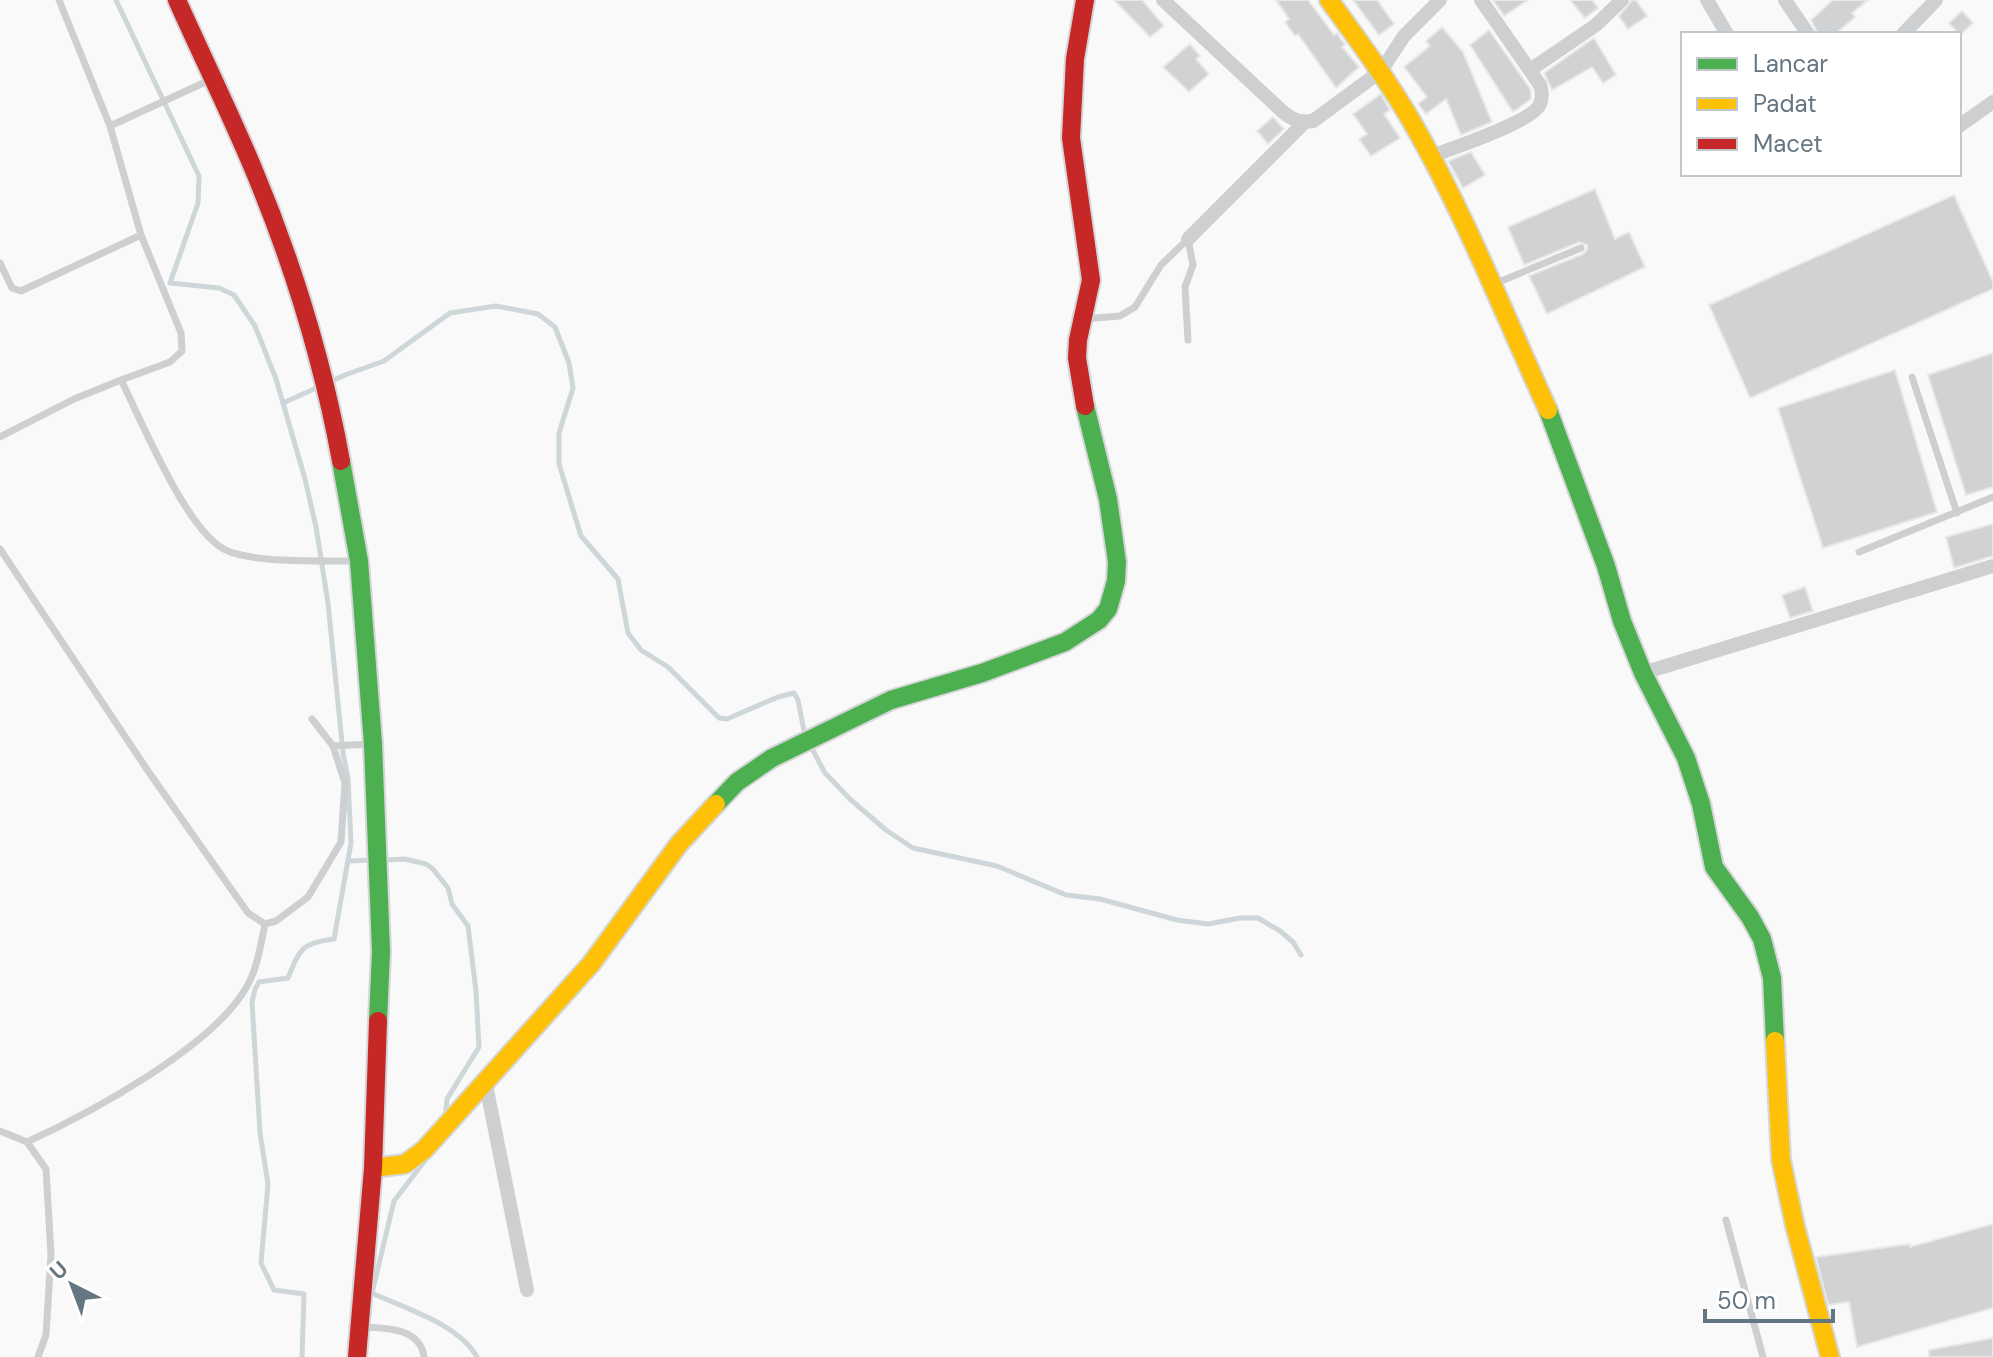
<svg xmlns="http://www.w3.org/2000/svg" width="1993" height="1357" viewBox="0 0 1993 1357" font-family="'DM Sans',sans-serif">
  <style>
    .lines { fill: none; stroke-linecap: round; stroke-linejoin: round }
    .stream { stroke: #ced6d9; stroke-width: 5 }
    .building { fill: #d0d2d3; stroke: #e8e8e8; stroke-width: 2 }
    .fast-casing { stroke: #d5d6d7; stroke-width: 22 }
    .slow-casing { stroke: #d5d6d7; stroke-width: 22 }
    .jam-casing { stroke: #d5d6d7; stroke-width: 22 }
    .lane { stroke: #cecfd0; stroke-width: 7 }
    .street { stroke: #cecfd0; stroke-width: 14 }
    .fast { stroke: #4caf50; stroke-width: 18 }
    .slow { stroke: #ffc107; stroke-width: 18 }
    .jam { stroke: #c62828; stroke-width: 18 }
  </style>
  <rect width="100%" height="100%" fill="#f9f9f9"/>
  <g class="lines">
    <path class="stream" d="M116 0 199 176 198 203 170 283 219 288 234 295 255 326 276 379 305 479 316 527 328 603 343 753 348 778 351 843 334 939C301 943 300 949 288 978L259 982 255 989 252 1002 260 1133 268 1184 261 1263 274 1290 304 1294 302 1357
      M283 403 345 375 384 361 450 313 496 306 538 314 555 327 569 363 573 388 559 433V464L581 536 618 579 628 633 641 650 668 667 719 718 727 719 778 697 794 693 798 700 805 736
      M810 745 825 773 851 800 886 830 913 848 997 866 1066 895 1100 899 1177 920 1208 924 1240 918H1258L1280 931 1293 942 1301 955
      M383 860 405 859 426 864 433 869 448 888 452 904 468 926 476 991 479 1047 447 1099 445 1119
      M348 861 373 860
      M427 1158 394 1201 372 1293C406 1309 459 1324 477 1357"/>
  </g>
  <path class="building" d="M1114 0H1142L1164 26 1150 37Z
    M1276 0H1308L1334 35 1337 33 1345 45 1342 47 1359 67 1336 88 1298 34 1295 36 1285 22 1289 19Z
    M1353 0H1377L1394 24 1379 35Z
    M1493 0H1528L1504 16Z
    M1570 0H1592L1598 8 1585 18Z
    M1632 0H1636L1647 16 1628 29 1619 16Z
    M1833 0H1868L1852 13 1855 17 1835 34H1818L1811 20Z
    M1962 11 1973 23 1960 35 1949 23Z
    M1442 27 1463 52 1492 122 1461 135 1446 99 1426 114 1418 104 1427 97 1404 67 1430 46 1426 41Z
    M1489 30 1531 90V99L1513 112 1470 45Z
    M1594 38 1616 75 1603 83 1592 67 1552 90 1544 73Z
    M1190 44 1200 56 1196 59 1209 74 1189 92 1163 67Z
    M1381 94 1390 110 1384 114 1400 138 1371 156 1359 139 1367 134 1353 114Z
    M1273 117 1284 129 1268 144 1257 131Z
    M1471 152 1485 175 1463 188 1448 161Z
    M1595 189 1615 239 1629 232 1645 267 1547 314 1529 276 1583 254 1587 250V245L1579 242 1524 265 1508 227Z
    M1954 195 1993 282V289L1750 398 1709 305Z
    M1993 353V487L1966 495 1928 375Z
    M1895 370 1937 512 1823 548 1778 408Z
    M1993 524V556L1954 568 1946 537Z
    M1805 587 1813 611 1790 618 1782 595Z
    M1993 1224V1308L1857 1347 1849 1302 1828 1305 1816 1257 1910 1244V1247Z
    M1993 1338V1357H1929V1350Z"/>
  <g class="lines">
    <g class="fast-casing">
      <path id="fast" d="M1548 410 1606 566 1622 621 1643 673 1686 758 1701 804 1714 867 1750 917 1762 939 1772 978 1775 1041
        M341 461 359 561 373 744 381 951 378 1021
        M716 804 737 782 772 758 891 700 982 673 1065 642 1099 620 1108 609 1116 581 1117 562 1108 499 1085 406"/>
    </g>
    <g class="slow-casing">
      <path id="slow" d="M1329 0C1358 40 1387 79 1412 122 1465 214 1504 314 1548 410
        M1775 1041 1781 1160 1795 1226 1830 1357
        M373 1168 405 1164 424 1150 591 964 679 844 716 804"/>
    </g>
    <g class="jam-casing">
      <path id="jam" d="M177 0C202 56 229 111 253 168 292 261 323 362 341 461
        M1085 406 1077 358 1078 340 1091 280 1071 138 1075 59 1085 0
        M357 1357 373 1168 378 1021"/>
    </g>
    <path class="lane" d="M110 126 212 79
      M0 263 12 288 21 291 141 235 110 126 59 0
      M1494 284 1581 248
      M1083 319 1120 316 1135 307 1161 265 1188 239
      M1188 340 1185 287 1193 265 1188 239
      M1912 377 1957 513
      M121 380 170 362 182 351 181 333 141 235
      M0 437 74 399 121 380C141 419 188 536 228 551 256 563 325 561 357 561
      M0 549 148 771 248 913 265 924 276 921 308 897 341 842 345 783 333 746 312 719
      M1859 552 1993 497
      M333 746 371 744
      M0 1131 27 1142 46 1169 51 1255 46 1335 38 1357
      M27 1142C90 1113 211 1048 246 988 257 970 261 944 265 924
      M1726 1220 1763 1357
      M363 1327C385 1328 420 1327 424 1357"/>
    <path class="street" d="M1163 0 1283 112C1293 120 1300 123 1313 121L1381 71 1404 36 1440 0
      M1707 0 1727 34
      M1785 0 1808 34
      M1903 34 1936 0
      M1530 70 1596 25 1622 0
      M1959 126 1993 102
      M1432 156C1452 148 1533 122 1540 104 1543 97 1542 91 1540 85L1481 0
      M1188 239 1305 122
      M1643 673 1993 566
      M485 1080 527 1290"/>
    <use href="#fast" class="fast"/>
    <use href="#slow" class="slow"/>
    <use href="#jam" class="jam"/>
  </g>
  <rect x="1681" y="32" width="280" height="144" fill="#ffffff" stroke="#c1c8cd" stroke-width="2"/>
  <rect x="1697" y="58" width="40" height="12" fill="#4caf50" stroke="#c1c8cd" stroke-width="2"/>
  <text x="1753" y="72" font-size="24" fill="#657683">Lancar</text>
  <rect x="1697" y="98" width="40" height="12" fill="#ffc107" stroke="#c1c8cd" stroke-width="2"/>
  <text x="1753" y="112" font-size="24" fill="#657683">Padat</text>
  <rect x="1697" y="138" width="40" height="12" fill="#c62828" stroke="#c1c8cd" stroke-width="2"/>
  <text x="1753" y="152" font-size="24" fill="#657683">Macet</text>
  <g transform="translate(72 1285) rotate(318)" stroke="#ffffff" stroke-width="6" paint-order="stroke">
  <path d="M0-6L14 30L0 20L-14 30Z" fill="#657683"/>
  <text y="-12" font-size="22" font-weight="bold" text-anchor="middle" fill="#657683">U</text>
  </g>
  <path d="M1705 1309v12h128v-12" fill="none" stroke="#657683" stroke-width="4"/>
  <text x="1717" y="1309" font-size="24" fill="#657683" stroke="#ffffff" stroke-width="6" paint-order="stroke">50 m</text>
</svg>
